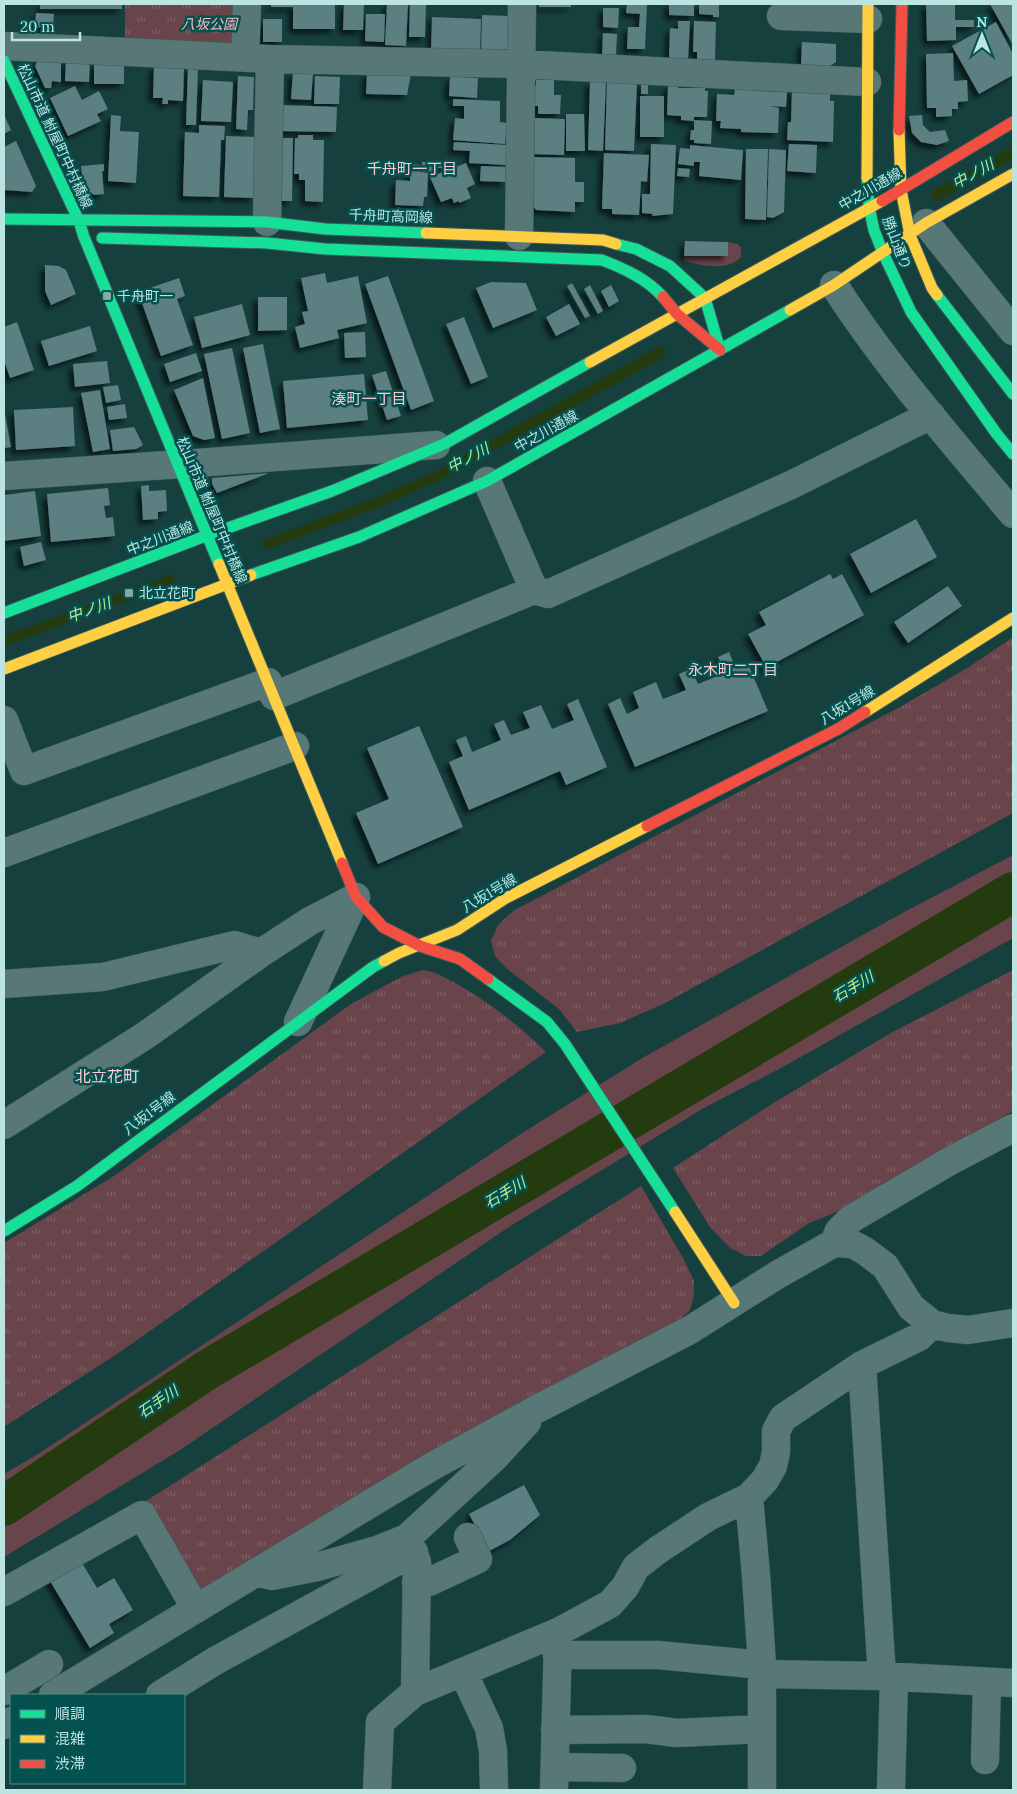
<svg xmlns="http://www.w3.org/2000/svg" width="1017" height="1794" viewBox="0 0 1017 1794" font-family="Lora,'Noto Sans JP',serif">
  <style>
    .green { fill: #69454b }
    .park { fill: url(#park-tufts) }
    .water { fill: #243b10 }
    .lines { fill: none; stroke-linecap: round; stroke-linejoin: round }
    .river { stroke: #243b10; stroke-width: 40 }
    .building { fill: #5c7f81; filter: url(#shadow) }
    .street-casing { stroke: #3c5b5a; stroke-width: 29 }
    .fast-casing { stroke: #3c5b5a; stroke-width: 13 }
    .slow-casing { stroke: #3c5b5a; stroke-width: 13 }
    .jam-casing { stroke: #3c5b5a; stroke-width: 13 }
    .street { stroke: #577877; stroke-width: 28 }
    .fast { stroke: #16e098; stroke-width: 11 }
    .slow { stroke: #ffcf43; stroke-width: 11 }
    .jam { stroke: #f24e42; stroke-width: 11 }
    .poi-dot { fill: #82aba8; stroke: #04514f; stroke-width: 2 }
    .labels { text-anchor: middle; stroke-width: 5; stroke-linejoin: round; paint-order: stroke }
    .park-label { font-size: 14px; font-style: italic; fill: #fab9c0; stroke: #04514f }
    .street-label { font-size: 14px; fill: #bce4e1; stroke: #04514f }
    .poi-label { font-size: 14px; fill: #bce4e1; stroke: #04514f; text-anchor: start }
    .neighbourhood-label { font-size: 15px; fill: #fecad0; stroke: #04514f }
    .water-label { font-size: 15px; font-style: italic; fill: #bbea91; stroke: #04514f }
    .quarter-label { font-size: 16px; fill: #fecad0; stroke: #04514f }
  </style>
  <defs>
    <pattern id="park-tufts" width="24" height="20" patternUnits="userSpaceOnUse" patternTransform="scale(1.25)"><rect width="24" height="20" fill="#69454b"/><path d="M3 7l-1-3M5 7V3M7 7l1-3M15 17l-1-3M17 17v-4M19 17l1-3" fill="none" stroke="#7c6065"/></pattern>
    <filter id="shadow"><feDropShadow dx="-4.5" dy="4.5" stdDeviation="2.5" flood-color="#0009"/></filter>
  </defs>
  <rect width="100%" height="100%" fill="#16403e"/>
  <path class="green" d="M728 242 738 244 741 248V257C729 271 701 266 685 261L684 256H727Z
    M1013 855V938L781 1068 702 1109 512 1225 180 1450 4 1557V1474L38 1454 527 1130 644 1057 906 911Z"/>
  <path class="park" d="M125 4H236L234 39 227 46 125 41Z
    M1013 637V813L665 1003 620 1023 577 1032 559 1009 506 968 495 956 491 941 498 925 513 911 900 707 969 667Z
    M423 970C437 972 447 979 459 985 492 1005 519 1025 546 1052L120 1352 4 1427V1243L114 1176 351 1004 401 977Z
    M1013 970V1111L839 1211 809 1223 761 1256H746L730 1248 710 1227 673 1168 775 1102 891 1033Z
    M641 1186 683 1258 694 1281V1295L690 1310 672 1327 199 1599 146 1501Z"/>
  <path class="water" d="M1013 146V159L935 202 930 192Z
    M662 345 666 354 659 360 438 481 380 507 265 550 261 541 377 497 434 472Z
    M172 574 175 584 4 646V636Z"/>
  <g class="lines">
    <path class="river" d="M4 1506 207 1370 1013 892"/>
  </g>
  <path class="building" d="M40 4H122V9H40Z
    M271 4H335V29H293V7H271Z
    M344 4H364L363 30H343Z
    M387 4H408L406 46 385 45Z
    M410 4H426L425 37H409Z
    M539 4H571V7H539Z
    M627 4H647L645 49H627L628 27H639L640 14 626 13Z
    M669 4H694V16L669 15Z
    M699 4H719V17H713V15L699 14Z
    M926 4H955V20H974V27H956V40L927 41Z
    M990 4H1013V45Z
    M603 8H619L618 28 603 27Z
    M36 13 54 14 53 28 35 27Z
    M366 14H385L384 42 365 41Z
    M482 15 510 16 509 49H503V55L481 54Z
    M432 17 481 19 480 54 431 52Z
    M263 19H282V42H263Z
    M678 21H690L688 59 669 58 670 28 678 29Z
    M694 21 716 22 715 60H697V52H693Z
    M996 22 1013 54V75L979 94 952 46Z
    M603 33 617 34 616 56H602Z
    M802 42 836 44V62L830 66 801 65Z
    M953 53 954 81 967 80 968 101 958 102V109H952V116L936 117V108H927L926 54Z
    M38 60 61 61V82L52 81 51 88H45L35 66Z
    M66 61 90 62 89 82 65 81Z
    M94 64H124V84H94Z
    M154 66 184 67 183 101 168 100V104H162L163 98H153Z
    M188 67H198L196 125H186Z
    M293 72 313 74 311 100 291 99Z
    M367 73 411 74 407 95 366 94Z
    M238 76 254 77 253 110H248L247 130 236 129Z
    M315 76 340 77 339 104H314Z
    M450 76 478 78 477 98 449 96Z
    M536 79H554V95H561L560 114H538V106H530L531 85H536Z
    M203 80 233 82 231 122 201 121Z
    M590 82H606L603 151 588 150Z
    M607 82 637 83 634 151 605 150Z
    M641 83H648V94H641Z
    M668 85H678V88H705V91H708L707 117H694V121L681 120V116L667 115Z
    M75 86 82 100 99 91 108 109 97 114 101 121 68 136 50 98Z
    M751 88H758V91L787 92 786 107 769 106 779 108 778 133 741 132V129L720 128 721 121H716L717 94 734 95 735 89 751 90Z
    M792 90 830 91V101H834L833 142 787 140 788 122H791Z
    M640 96H664V137H640Z
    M453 99 500 101V122L507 123 505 144 453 140 455 118 464 119V106H453Z
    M280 105 311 106 310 126 311 106 337 107 336 132 279 131Z
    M566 114H584L585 151H566Z
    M111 115 121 116 120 131 139 132 136 183 108 181Z
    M922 115 923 125 930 132 945 130 949 141 937 145 921 142 912 133 909 116Z
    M5 117 11 130 4 134V118Z
    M532 118 565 119 564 155 531 154Z
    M694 120 712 121 711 144 694 143V140H690L691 130H694Z
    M199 125 225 126 224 140H221L219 197 183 196 185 132 199 133Z
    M298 135H313V140H324L323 202 305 201V180H299V174H294L295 138H298Z
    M226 136 257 137 254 198 224 197Z
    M274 138H293L292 201H277Z
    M16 141 36 186 32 192 4 190V147Z
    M454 142 507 145 506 165 469 163 470 151 453 150Z
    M651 144 676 145 673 214 652 216 653 214 642 213V194H650Z
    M789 144 817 145 816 173 787 171Z
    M690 145 743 150 741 180 699 176 700 162H694V166L678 164 680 148 690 149Z
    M746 149H768L766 220 745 219Z
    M769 149 786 150 784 212 773 218 767 217Z
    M604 153 649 155 647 182 641 181 639 215 612 214V209H602Z
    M531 157 575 158V182H584V202H575V212L536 210 531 203Z
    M422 162H442V168H432V171L422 172Z
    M466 163 475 184 467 188 471 198 459 203V201L454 203 452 198 441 202 430 177Z
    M104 164V171H102L104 194 94 195 86 189 83 183 81 166Z
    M411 164 421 165 420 172 428 173 427 197H424L423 206 395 205 396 180 410 181Z
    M481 166 506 167V182L480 181Z
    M678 168 690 169 689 177 677 176Z
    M685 241 728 242V256H684Z
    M45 265 59 266 66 270 76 294 51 305 45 291Z
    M325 273 327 283 358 276 367 323 337 330 339 338 300 348 295 327 305 324 302 312 308 311 301 278Z
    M388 276 434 401 411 410 365 284Z
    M179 278 185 296 177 299 193 345 161 356 138 292Z
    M491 282 526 283 537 310 493 328 476 288Z
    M572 283 590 316 585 318 567 286Z
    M590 285 603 311 598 314 584 289Z
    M611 285 619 301 609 307 601 291Z
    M258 297H287V330L258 331Z
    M242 304 250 335 202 348 194 317Z
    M569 304 580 324 556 336 546 317Z
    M464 317 488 377 471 384 446 324Z
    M17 322 34 370 10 378 4 360V327Z
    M90 326 97 351 49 366 41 341Z
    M365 332 366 357 345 358 344 333Z
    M263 344 280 429 260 433 243 348Z
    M232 348 250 433 222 439 204 354Z
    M196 353 202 371 170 382 164 364Z
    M107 361 110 383 75 387 73 364Z
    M386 371 401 416 387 420 372 375Z
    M364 374 368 420 287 428 283 381Z
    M203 378 215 438 204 440 193 436 174 390Z
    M118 385 121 400 106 403 103 387Z
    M100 390 110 449 93 452 81 393Z
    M125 404 127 418 109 420 107 407Z
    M73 407 75 446 16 450 14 410Z
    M4 409 11 447 5 448 4 445Z
    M134 427 143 445 136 449 113 451 110 430Z
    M269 473 217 493 212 484V478Z
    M149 485V491L166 490 167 511 158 512V519L143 520 141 486Z
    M108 488 110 505 104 506 106 518 113 517 115 536 51 542 47 494Z
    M35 491 41 536 4 541V495Z
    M916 519 937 557 871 593 850 554Z
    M41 542 46 560 24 566 20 547Z
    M830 574 833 579 842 574 864 615 777 662 779 667 769 672 748 634 766 625 759 612Z
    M948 586 962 606 908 643 894 622Z
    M729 652 736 669 748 664 768 711 635 767 608 704 620 698 627 714 639 708 633 692 656 682 663 699 686 690 679 674 691 669 698 684 725 673 718 657Z
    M578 699 607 767 566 785 560 771 469 810 449 762 463 756 456 740 466 736 472 752 501 740 494 724 504 720 511 735 530 728 523 712 541 705 552 729 574 720 567 704Z
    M419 726 463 827 378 864 356 813 389 799 367 748Z
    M524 1485 540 1515 510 1540 489 1551 469 1514Z
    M79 1558 97 1588 114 1578 133 1610 109 1624 114 1633 90 1648 47 1576Z"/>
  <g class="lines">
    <g class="street-casing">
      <path id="street" d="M781 16 868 19
        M4 46 270 59 520 64 867 82
        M245 58 247 4
        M267 222 270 59
        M926 223 1013 331
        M519 236 522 4
        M834 285C886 366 951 440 1013 514
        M4 476 197 463 436 445
        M487 481 534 590 548 594 793 484 931 415
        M274 696 534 590
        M4 720 24 771 268 682
        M4 853 295 746
        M4 984 103 977 234 945 261 953
        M298 1022 356 897
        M4 1125 146 1035 261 953 310 921 356 897
        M834 1243 839 1231 851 1219 950 1161 1013 1128
        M862 1365 882 1676
        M749 1497 756 1575 762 1665V1790
        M257 1572 272 1576 317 1567 377 1550 407 1538
        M416 1583 429 1582 478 1559 468 1537
        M4 1592 142 1515 196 1609
        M557 1655H658L762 1665
        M463 1672 489 1728 493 1751 494 1790
        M762 1674 882 1676 1013 1683
        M4 1691 49 1664
        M415 1692 417 1562 407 1538 494 1458 527 1422
        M53 1695 431 1467 537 1409 690 1330 777 1275 834 1243 852 1244 865 1251 885 1266 911 1307 932 1324 948 1328 968 1330 1013 1323
        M160 1695 215 1661 414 1552
        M4 1725 11 1721
        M555 1730 646 1729 677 1733 762 1729
        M985 1760 987 1682
        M555 1767 622 1768
        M377 1790 380 1722 415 1692 558 1632 610 1604 625 1587 636 1567 658 1550 708 1517 749 1497 765 1480 773 1466 776 1452V1431L783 1418 862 1365 919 1337 932 1324
        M554 1790 558 1638
        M891 1790 894 1678"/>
    </g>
    <g class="fast-casing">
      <path id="fast" d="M4 61 79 221 84 237 219 564
        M867 178 869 207 874 230 883 253 911 312 996 433 1013 454
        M4 219 267 222 325 229 426 233
        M102 238 267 243 325 249 602 260C625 269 647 279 663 297
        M616 244 636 249 670 266 705 298 720 350
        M937 295 1013 394
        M251 575 359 537 487 481 790 310
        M4 613 208 535 332 491 444 444 590 362
        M488 979 547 1022 565 1044 675 1212
        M4 1231 77 1186 373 967 384 961"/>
    </g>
    <g class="slow-casing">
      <path id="slow" d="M899 130 901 190 910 235 932 288 937 295
        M867 178 868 4
        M426 233 603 240 616 244
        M790 310 834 285 926 223 1013 174
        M590 362 882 201
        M219 564 342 863
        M4 669 251 575
        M865 712 1013 618
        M384 961 399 953 457 930 506 898 647 826
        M675 1212 734 1303"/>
    </g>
    <g class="jam-casing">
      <path id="jam" d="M899 130 902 4
        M882 201 1013 122
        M663 297 677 314 720 350
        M647 826 838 729 865 712
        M342 863 356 897 383 927 420 946 460 959 488 979"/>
    </g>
    <use href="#street" class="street"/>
    <use href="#fast" class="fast"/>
    <use href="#slow" class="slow"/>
    <use href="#jam" class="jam"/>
  </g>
  <g class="poi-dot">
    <rect x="102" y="291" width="10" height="10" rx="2.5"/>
    <rect x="124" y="588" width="10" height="10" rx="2.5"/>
  </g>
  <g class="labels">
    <g class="park-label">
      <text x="209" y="29">八坂公園</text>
    </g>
    <g class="street-label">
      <text transform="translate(55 136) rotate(65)" y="5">松山市道 鮒屋町中村橋線</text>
      <text transform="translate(870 189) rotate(-30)" y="5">中之川通線</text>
      <text transform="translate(391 216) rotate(2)" y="5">千舟町高岡線</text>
      <text transform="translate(897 243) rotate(69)" y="5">勝山通り</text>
      <text transform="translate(546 431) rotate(-29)" y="5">中之川通線</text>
      <text transform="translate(212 510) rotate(67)" y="5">松山市道 鮒屋町中村橋線</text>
      <text transform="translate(160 538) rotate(-21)" y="5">中之川通線</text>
      <text transform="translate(847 705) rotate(-31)" y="5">八坂1号線</text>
      <text transform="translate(489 893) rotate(-31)" y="5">八坂1号線</text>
      <text transform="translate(149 1113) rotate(-37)" y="5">八坂1号線</text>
    </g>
    <g class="poi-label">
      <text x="117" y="301">千舟町一</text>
      <text x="139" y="598">北立花町</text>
    </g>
    <g class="neighbourhood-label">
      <text x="412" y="174">千舟町一丁目</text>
      <text x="369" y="404">湊町一丁目</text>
      <text x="733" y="675">永木町二丁目</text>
    </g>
    <g class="water-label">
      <text transform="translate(973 174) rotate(-29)" y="5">中ノ川</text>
      <text transform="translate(468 458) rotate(-28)" y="5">中ノ川</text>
      <text transform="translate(89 610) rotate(-20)" y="5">中ノ川</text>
      <text transform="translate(853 987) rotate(-31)" y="5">石手川</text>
      <text transform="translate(505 1193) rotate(-31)" y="5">石手川</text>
      <text transform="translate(158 1402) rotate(-34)" y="5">石手川</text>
    </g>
    <g class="quarter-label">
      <text x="107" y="1082">北立花町</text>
    </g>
  </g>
  <rect width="1017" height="1794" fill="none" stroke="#bce4e1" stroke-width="10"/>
  <rect x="10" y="1694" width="175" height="90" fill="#04514f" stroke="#4e8c89"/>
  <rect x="20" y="1710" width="25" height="8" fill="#16e098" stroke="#4e8c89"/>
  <text x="55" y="1719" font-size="15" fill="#bce4e1">順調</text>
  <rect x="20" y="1735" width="25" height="8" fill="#ffcf43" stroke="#4e8c89"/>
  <text x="55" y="1744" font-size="15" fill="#bce4e1">混雑</text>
  <rect x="20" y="1760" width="25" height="8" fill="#f24e42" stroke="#4e8c89"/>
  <text x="55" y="1769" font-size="15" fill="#bce4e1">渋滞</text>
  <g transform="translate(982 35)" stroke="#04514f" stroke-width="4" paint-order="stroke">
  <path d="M0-4L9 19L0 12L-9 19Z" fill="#bce4e1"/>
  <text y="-8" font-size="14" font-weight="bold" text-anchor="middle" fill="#bce4e1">N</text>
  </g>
  <path d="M12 32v8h68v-8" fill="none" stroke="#bce4e1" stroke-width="2.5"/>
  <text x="20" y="32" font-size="15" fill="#bce4e1" stroke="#04514f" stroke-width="4" paint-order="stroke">20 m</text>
</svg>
